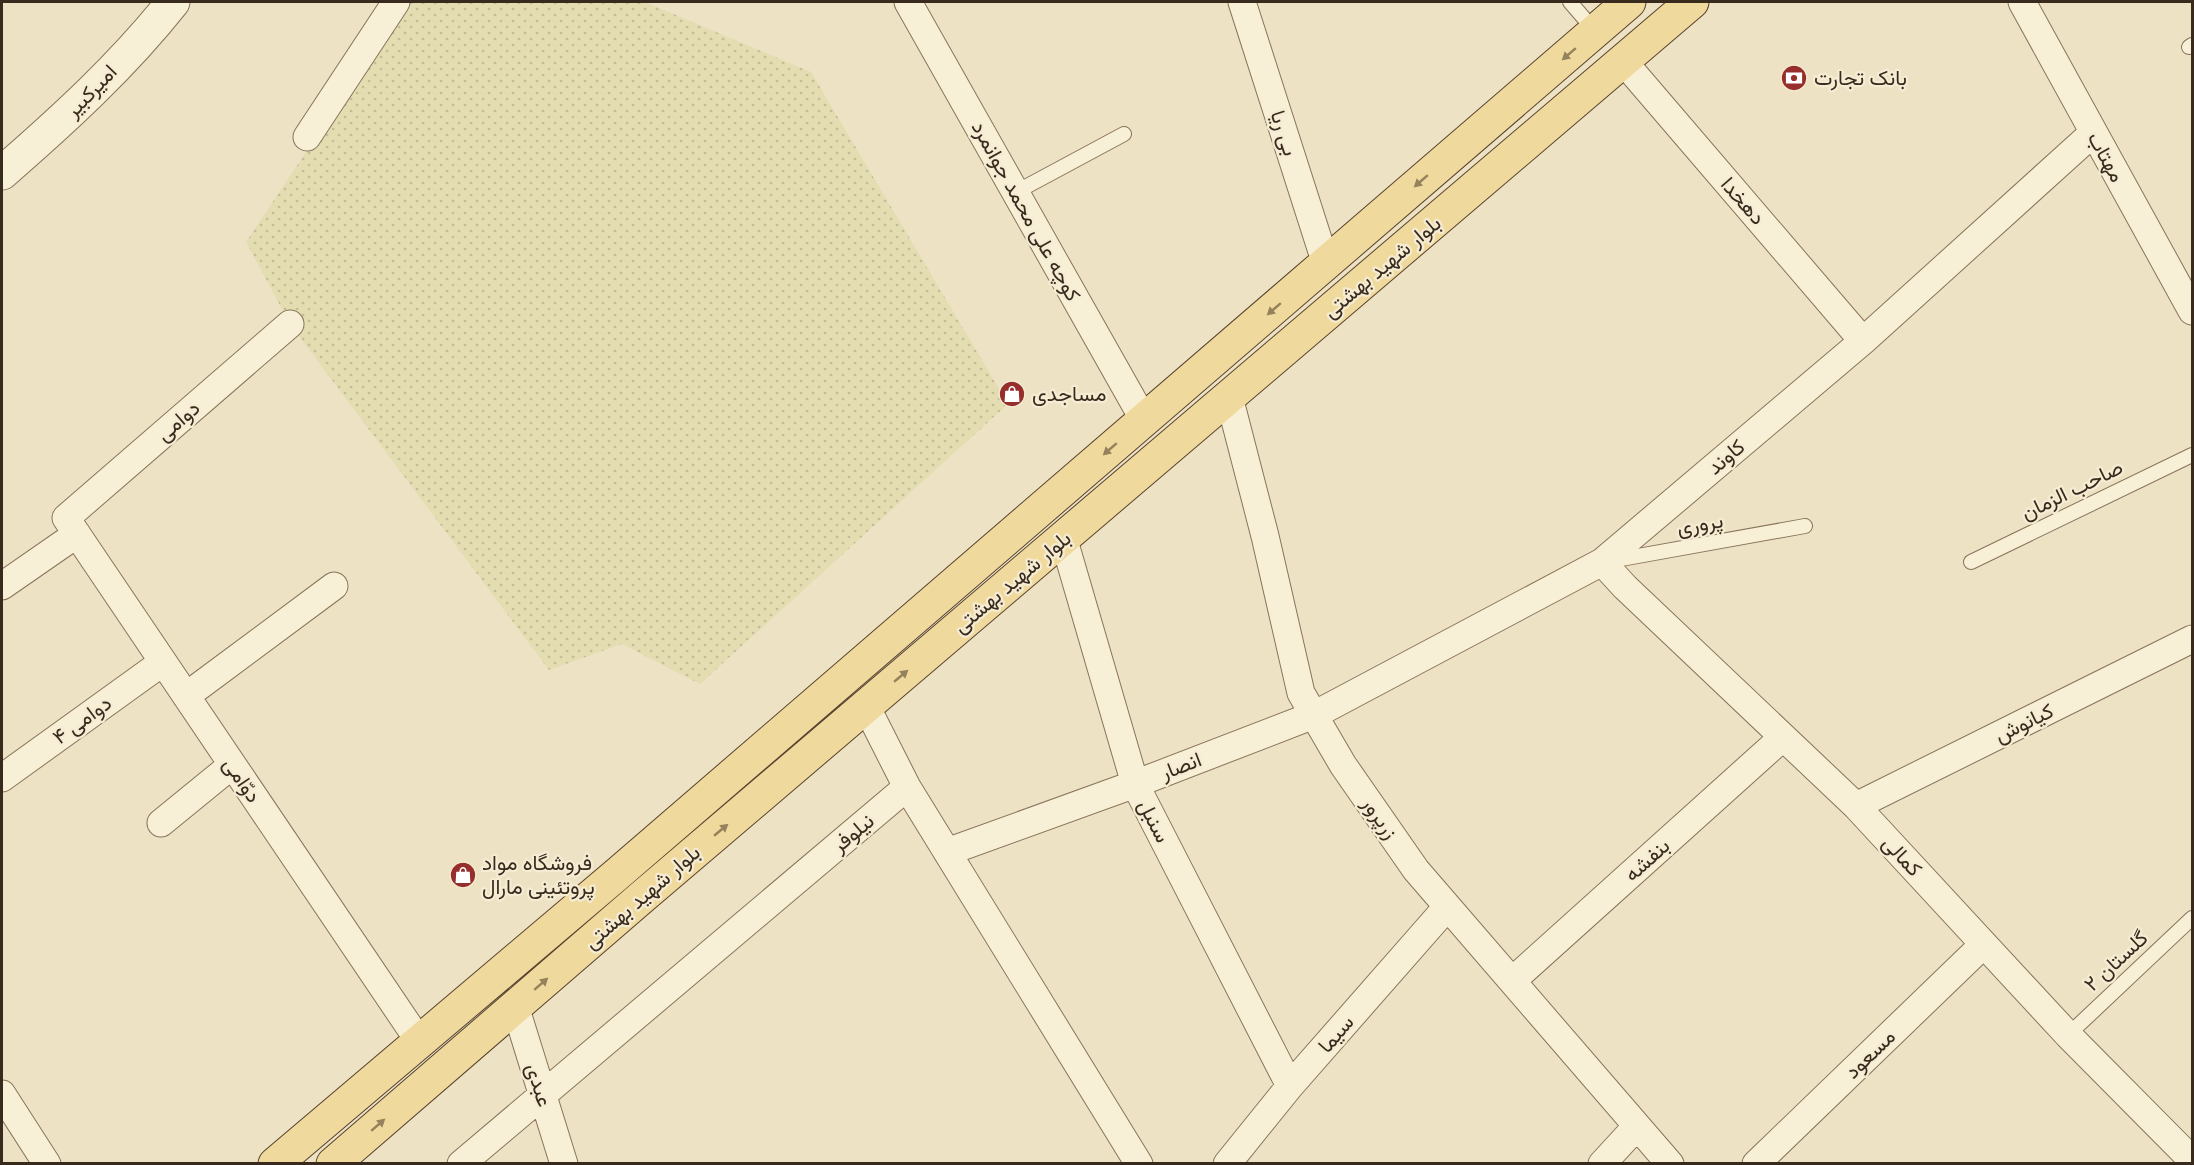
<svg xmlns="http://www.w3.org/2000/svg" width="2194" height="1165" viewBox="0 0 2194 1165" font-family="'Playfair Display',Vazirmatn,serif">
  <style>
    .farmland { fill: url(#farmland-dots) }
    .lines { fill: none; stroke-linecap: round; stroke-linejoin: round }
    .service-casing { stroke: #88745a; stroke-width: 16 }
    .minor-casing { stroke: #88745a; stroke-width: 29 }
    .tertiary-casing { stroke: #88745a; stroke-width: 35 }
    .primary-casing { stroke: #56422f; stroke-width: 35 }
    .service { stroke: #f8efd7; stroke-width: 14 }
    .minor { stroke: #f8efd7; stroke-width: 27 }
    .tertiary { stroke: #f8efd7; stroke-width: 33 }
    .primary { stroke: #f0d99c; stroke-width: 33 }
    .oneway { fill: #94825d }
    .labels { text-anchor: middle; stroke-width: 4.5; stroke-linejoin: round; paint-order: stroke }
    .poi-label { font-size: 21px; fill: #382b1e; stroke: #f5ecd3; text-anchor: start }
    .street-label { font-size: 21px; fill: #382b1e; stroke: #f5ecd3 }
  </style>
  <defs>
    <pattern id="farmland-dots" width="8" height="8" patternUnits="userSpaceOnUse" patternTransform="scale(1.5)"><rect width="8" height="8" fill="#e3ddb1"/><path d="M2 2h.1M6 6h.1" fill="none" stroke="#c4be98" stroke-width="1.8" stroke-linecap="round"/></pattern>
  </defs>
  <rect width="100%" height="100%" fill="#eee2c4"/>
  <path class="farmland" d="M406 2H645L811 72 1008 404 700 684 622 644 549 670 290 324 246 242Z"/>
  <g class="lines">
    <g class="service-casing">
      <path id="service" d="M1570 2 1595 31
        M2189 47 2192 45
        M1016 192 1124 134
        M1610 561 1805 526
        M1971 562 2192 455
        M2068 1035 2192 918"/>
    </g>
    <g class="minor-casing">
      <path id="minor" d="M908 2 1144 420
        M1242 2 1326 264
        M2022 2 2192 311
        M1623 61 1863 341
        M307 137 396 2
        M290 324 66 518 419 1041
        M1229 397 1265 536 1301 693 1343 765 1416 870 1670 1164
        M1063 537 1135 784 1290 1086
        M1602 562 1625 587 1856 806 2068 1035 2192 1160
        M2 586 77 534
        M186 696 334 586
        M866 706 907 787 1139 1164
        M2 778 163 662
        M1856 806 2192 639
        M161 823 232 765
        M947 852 1135 784 1314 715 1602 562 1863 341 2093 133
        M1512 981 1782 738
        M515 1006 564 1164
        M2 1094 47 1164
        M461 1164 907 787
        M1227 1164 1290 1086 1447 907
        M1602 1164 1637 1126
        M1756 1164 1983 945"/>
    </g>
    <g class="tertiary-casing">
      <path id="tertiary" d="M2 173C63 120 123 65 173 2"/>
    </g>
    <g class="primary-casing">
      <path id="primary" d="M275 1164 615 876 1629 2
        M333 1164 642 897 1692 2"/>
    </g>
    <use href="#service" class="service"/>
    <use href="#minor" class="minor"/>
    <use href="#tertiary" class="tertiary"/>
    <use href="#primary" class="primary"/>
  </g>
  <defs><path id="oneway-solid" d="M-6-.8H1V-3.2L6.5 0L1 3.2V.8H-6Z" transform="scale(1.5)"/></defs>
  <g class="oneway">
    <use href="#oneway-solid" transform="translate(1569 54) rotate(139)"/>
    <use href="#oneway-solid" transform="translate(1421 181) rotate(139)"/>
    <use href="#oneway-solid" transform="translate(1274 309) rotate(139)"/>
    <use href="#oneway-solid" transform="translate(1110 449) rotate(139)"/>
    <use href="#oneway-solid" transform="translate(901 676) rotate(-40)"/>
    <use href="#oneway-solid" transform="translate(721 830) rotate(-40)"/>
    <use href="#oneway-solid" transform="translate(541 984) rotate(-41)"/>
    <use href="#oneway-solid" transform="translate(378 1125) rotate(-41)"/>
  </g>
  <defs>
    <g id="bank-disc" transform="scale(1.35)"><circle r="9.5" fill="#962e2b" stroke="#f5ecd3"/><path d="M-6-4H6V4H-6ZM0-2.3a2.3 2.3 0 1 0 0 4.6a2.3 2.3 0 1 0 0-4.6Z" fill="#fff"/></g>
    <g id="shop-disc" transform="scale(1.35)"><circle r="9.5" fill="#962e2b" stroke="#f5ecd3"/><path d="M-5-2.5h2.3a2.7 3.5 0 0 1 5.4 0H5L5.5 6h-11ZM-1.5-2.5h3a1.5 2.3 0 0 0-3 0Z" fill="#fff"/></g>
  </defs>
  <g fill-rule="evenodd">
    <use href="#bank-disc" x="1794" y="78"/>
    <use href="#shop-disc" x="1012" y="394"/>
    <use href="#shop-disc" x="463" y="875"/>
  </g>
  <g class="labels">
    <g class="poi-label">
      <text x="1814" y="85">بانک تجارت</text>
      <text x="1032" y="401">مساجدی</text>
      <text x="482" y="870">فروشگاه مواد<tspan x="482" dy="24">پروتئینی مارال</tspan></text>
    </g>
    <g class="street-label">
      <text transform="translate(91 91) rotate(-46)" y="7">امیرکبیر</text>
      <text transform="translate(1284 133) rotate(72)" y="7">بی ریا</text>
      <text transform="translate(2106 157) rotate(61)" y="7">مهتاب</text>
      <text transform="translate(1743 201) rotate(49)" y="7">دهخدا</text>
      <text transform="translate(1026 211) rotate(61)" y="7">کوچه علی محمد جوانمرد</text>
      <text transform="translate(1382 267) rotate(-40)" y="7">بلوار شهید بهشتی</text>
      <text transform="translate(178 421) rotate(-41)" y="7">دوامی</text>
      <text transform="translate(1726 457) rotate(-40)" y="7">کاوند</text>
      <text transform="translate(2072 490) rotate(-26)" y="7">صاحب الزمان</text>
      <text transform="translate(1700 524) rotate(-10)" y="7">پروری</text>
      <text transform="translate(1012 582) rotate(-40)" y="7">بلوار شهید بهشتی</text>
      <text transform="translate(82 720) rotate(-36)" y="7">دوامی ۴</text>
      <text transform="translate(2024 723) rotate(-26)" y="7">کیانوش</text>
      <text transform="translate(1181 766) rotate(-21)" y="7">انصار</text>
      <text transform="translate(242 780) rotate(56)" y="7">دوّامی</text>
      <text transform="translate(1380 818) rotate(55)" y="7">زرپرور</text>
      <text transform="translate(1154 821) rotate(63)" y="7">سنبل</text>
      <text transform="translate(853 833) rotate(-40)" y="7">نیلوفر</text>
      <text transform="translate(1902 856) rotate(47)" y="7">کمالی</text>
      <text transform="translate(1647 860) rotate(-42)" y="7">بنفشه</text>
      <text transform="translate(642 897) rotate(-41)" y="7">بلوار شهید بهشتی</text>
      <text transform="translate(2116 961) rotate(-43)" y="7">گلستان ۲</text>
      <text transform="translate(1336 1034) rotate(-49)" y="7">سیما</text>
      <text transform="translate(1870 1054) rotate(-44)" y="7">مسعود</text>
      <text transform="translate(539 1085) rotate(73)" y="7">عبدی</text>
    </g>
  </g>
  <rect width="2194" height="1165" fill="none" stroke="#382b1e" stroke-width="6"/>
</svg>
